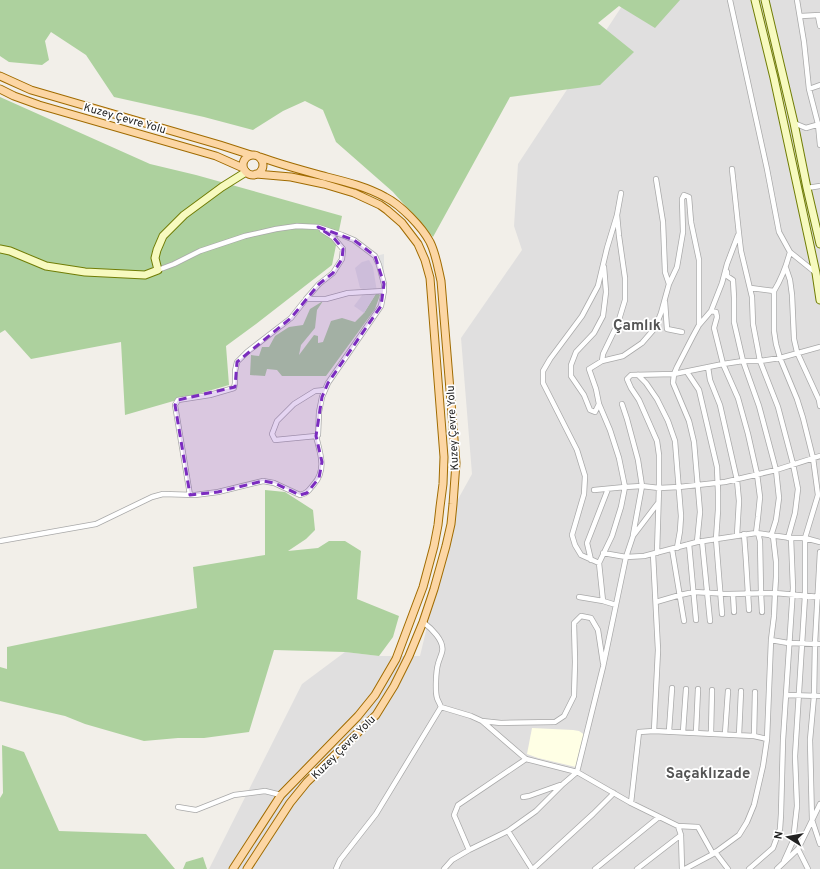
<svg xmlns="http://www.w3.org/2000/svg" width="820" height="869" viewBox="0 0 820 869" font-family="Overpass,sans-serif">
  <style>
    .residential { fill: #e0dfdf }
    .education { fill: #ffffe5 }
    .forest { fill: #add19e }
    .parking { fill: #e2e2e2 }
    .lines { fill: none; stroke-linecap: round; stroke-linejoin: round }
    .street-casing { stroke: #a9a9a9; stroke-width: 6 }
    .secondary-casing { stroke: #707d05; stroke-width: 9 }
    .primary-casing { stroke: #a06b00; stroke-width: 9 }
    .street { stroke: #fff; stroke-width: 4.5 }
    .secondary { stroke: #f7fabf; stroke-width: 7 }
    .primary { stroke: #fcd6a4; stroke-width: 7 }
    .marked { fill: #7b2cbf; fill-opacity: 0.2; stroke: #7b2cbf; stroke-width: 3; stroke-dasharray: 8 5; stroke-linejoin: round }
    .labels { text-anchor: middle; stroke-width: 3.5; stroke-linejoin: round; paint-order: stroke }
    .street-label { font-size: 11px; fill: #222; stroke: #fff }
    .district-label { font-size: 15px; font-weight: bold; fill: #555; stroke: #fff }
  </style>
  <rect width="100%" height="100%" fill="#f2efe9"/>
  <path class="residential" d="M626 0H820V869H209L302 684 345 652 379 656H420L457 501 472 474 461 338 522 250 514 226 518 164Z"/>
  <path class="education" d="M532 728 573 730 579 731 585 735 576 767 538 758 527 754Z"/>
  <path class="forest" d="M0 0H680L655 28 619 6 598 23 634 52 600 85 510 97 433 237 393 192 336 142 323 110 305 101 283 111 253 130 204 117 114 97 86 55 51 32 45 41 49 60 42 65 9 62 0 56Z
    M0 97 150 164 196 175 342 216 332 265 256 324 226 346 229 385 125 415 121 342 31 359 5 330 0 333Z
    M377 292 380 295 375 309 326 376H282L277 370 267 369 265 376 250 375 251 355 259 356 262 347H269L275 336 289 327 303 325 310 309 323 301 317 310 315 328 301 345 299 355 314 335 318 336V343L323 342 331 321 342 318 355 322 364 313Z
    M265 490 285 492 313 510 315 530 306 539 288 551 318 548 329 541H345L361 551 357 599 399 616 393 637 379 656 345 652 274 650 249 732 204 738H178L144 741 85 724 65 716 0 701V667L7 669V647L197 608 193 567 265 555Z
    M2 745 24 752 59 831 146 834 175 869H0V798L3 793Z
    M203 857 207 869H218H183L186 862Z"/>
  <path class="parking" d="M384 254V284L375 256Z
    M369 260 373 267 377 292 364 313 354 306 366 290 360 288 355 268 362 262Z"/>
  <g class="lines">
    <g class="street-casing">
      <path id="street" d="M730 0 767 169 779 232 790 252 816 273
        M797 0 804 42 809 89 818 124 820 145
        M801 16 820 15
        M818 16 820 26
        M809 89 820 85
        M794 123 806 128 820 124
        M732 169 739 234 741 251 752 297 753 324 760 361 778 407 793 464 798 489 795 513 788 538
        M656 179 663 222 665 272 669 284
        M807 188 820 186
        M786 268 790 280 792 295 794 339 797 352 819 400 820 406
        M727 272V276L733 280 734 298V322L743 361 759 406 776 470 779 498 776 520 771 536
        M751 288 774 291C782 278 786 267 790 252
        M774 291V331L776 344 780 358 797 399 803 418 813 458 818 495 805 538V596L795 756 797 806 793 841 784 861
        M306 299 319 284 333 273 342 259 343 249 333 237 322 230
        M665 302 667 329 682 332
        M711 311 716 312 717 317 714 328 723 364 738 398 748 434 757 474 760 497 758 517 756 533
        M602 361 603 354 618 323 625 300V278L619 236 617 215 621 193
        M708 367 710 380 720 405 737 480 739 501 737 535
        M687 372 699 390 717 467 718 492V510L716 539 722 614
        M638 375 646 383 657 399 668 421 675 441 681 516 680 531 677 548
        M599 404 595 412 590 410 584 395 571 376V365L576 352 594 333 603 316 606 292 604 267
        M622 404 627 419 638 460 642 486 633 535
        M316 436 275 440 272 434 277 421 294 404 315 391 325 390
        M594 490 625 487 642 486 659 488 679 487 725 482 776 470 820 456
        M190 495 175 405 178 400 210 395 234 388 235 383V371L237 362 247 352 291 318 306 299H326L348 293 384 291
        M758 533 760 541 761 593 762 612
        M744 534 746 561 749 610
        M0 541 96 524 152 497 163 494 195 495 218 492 263 481 274 483 300 495C308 493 309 490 314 484 327 469 320 453 316 436L318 435 319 412 322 397 328 383 381 306 384 291V284L379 265 375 256 354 240 342 235 318 227 297 226 276 229 245 236 200 251 174 264 158 270
        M702 541 710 621
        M697 542 700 512 694 442 689 421 673 383 674 374 677 367 693 336 699 325 711 311 722 283 727 264 738 235
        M689 544 696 620
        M672 549 684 621
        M820 552 815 643 814 696 810 740 812 820 820 844
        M603 553 626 557 644 556 697 542 756 533 791 538H805L820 542
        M657 553 659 488V455L657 441 639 400 631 388 627 379 631 375 674 374 723 364 743 361H760L780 358 820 347
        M591 560 587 543 608 489
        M599 563 581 555 575 545 572 535 584 494 585 476 577 450 543 383V371L550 359 582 316 598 286 607 248 617 215
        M733 594 734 612
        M579 597 603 601 616 605
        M603 601 599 563 612 536 621 507 625 487 619 458 610 430 599 404 596 389 589 369 602 361 623 356 642 343 655 328 661 313 669 284 677 267 683 232 682 199 684 195 689 197 691 222 699 260V325
        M656 602 680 595 694 592 729 594 775 593 820 597
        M423 622C431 628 445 641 442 652 441 656 439 660 438 664 436 671 435 691 437 698 438 701 440 704 441 707L471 716 482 721 526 759 577 772 631 803 678 826 681 835 682 869
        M771 640 788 643 820 644
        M786 695 820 696
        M482 721 501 723 555 722 564 716 574 696 575 662 574 623 581 616 591 618 598 630 603 663
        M654 731 754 736 767 739
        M669 731 672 688
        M683 732 686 689
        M696 733 698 689
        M711 733 712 690
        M725 734 728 691
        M739 735 741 691
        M754 736 755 692
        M523 797 529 796 560 785
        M631 803 639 732 654 731 658 650 653 554
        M178 807 196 810 234 795 265 791 281 795
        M678 826 698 827 713 854
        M508 831 532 869
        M798 849 808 869
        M469 850 454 815 458 805 526 759
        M715 852 728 869
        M336 869 340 860 376 814 441 707
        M444 869 452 860 469 850 508 831 536 811 563 784 577 772 603 667 626 557 633 536 658 503
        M533 869 593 814 614 793
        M595 869 659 817
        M637 869 681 835
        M685 869 713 854 739 835 747 822 754 805 763 766 767 739 771 640 774 616 775 593 776 577V562L773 536
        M749 869 773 848 780 829 781 814 783 740 793 588 791 538
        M777 869 798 849 820 804"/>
    </g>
    <g class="secondary-casing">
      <path id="secondary" d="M755 0 774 78 816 273 820 300
        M765 0 794 123 807 188 820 244
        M0 249 10 251 46 266 85 272 145 275 158 270 155 258 157 250 163 236 184 215 222 187 246 172"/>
    </g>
    <g class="primary-casing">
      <path id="primary" d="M0 76 31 90 220 145 251 155
        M0 89 14 96 39 105 216 156 243 168
        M243 165a10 10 0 1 1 20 0a10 10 0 1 1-20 0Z
        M233 869 281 795 358 716 375 695 396 659 423 587 434 546 438 525 440 507 443 484 444 457 430 278 425 260 418 244 402 223 387 210 380 205 354 193 324 184 291 177 256 174
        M247 869 290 803 307 782 376 715 394 686 409 656 423 622 434 589 446 546 451 524 453 504 456 463 441 281C438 268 436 254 430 242 422 227 401 205 385 197 367 187 347 182 327 177 305 171 282 165 260 157"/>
    </g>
    <use href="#street" class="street"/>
    <use href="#secondary" class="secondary"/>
    <use href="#primary" class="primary"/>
  </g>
  <path class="marked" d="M318 227 354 240 375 256 384 284 381 306 328 383 322 397 316 436 322 462 319 478 307 493 300 495 274 483 263 481 218 492 190 495 175 405 178 400 235 387 237 362 291 318 319 284 333 273 342 259 343 249 333 237Z"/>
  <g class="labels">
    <g class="street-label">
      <text transform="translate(125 118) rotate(16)" y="4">Kuzey Çevre Yolu</text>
      <text transform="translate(452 428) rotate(-93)" y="4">Kuzey Çevre Yolu</text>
      <text transform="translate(343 747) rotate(-45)" y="4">Kuzey Çevre Yolu</text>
    </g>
    <g class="district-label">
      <text x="637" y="330">Çamlık</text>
      <text x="708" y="778">Saçaklızade</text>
    </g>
  </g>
  <g transform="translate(788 837) rotate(281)" stroke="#ffffff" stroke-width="3" paint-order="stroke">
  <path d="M0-3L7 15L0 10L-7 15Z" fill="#222222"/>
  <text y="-6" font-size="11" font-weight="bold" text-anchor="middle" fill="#222222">N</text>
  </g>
</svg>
